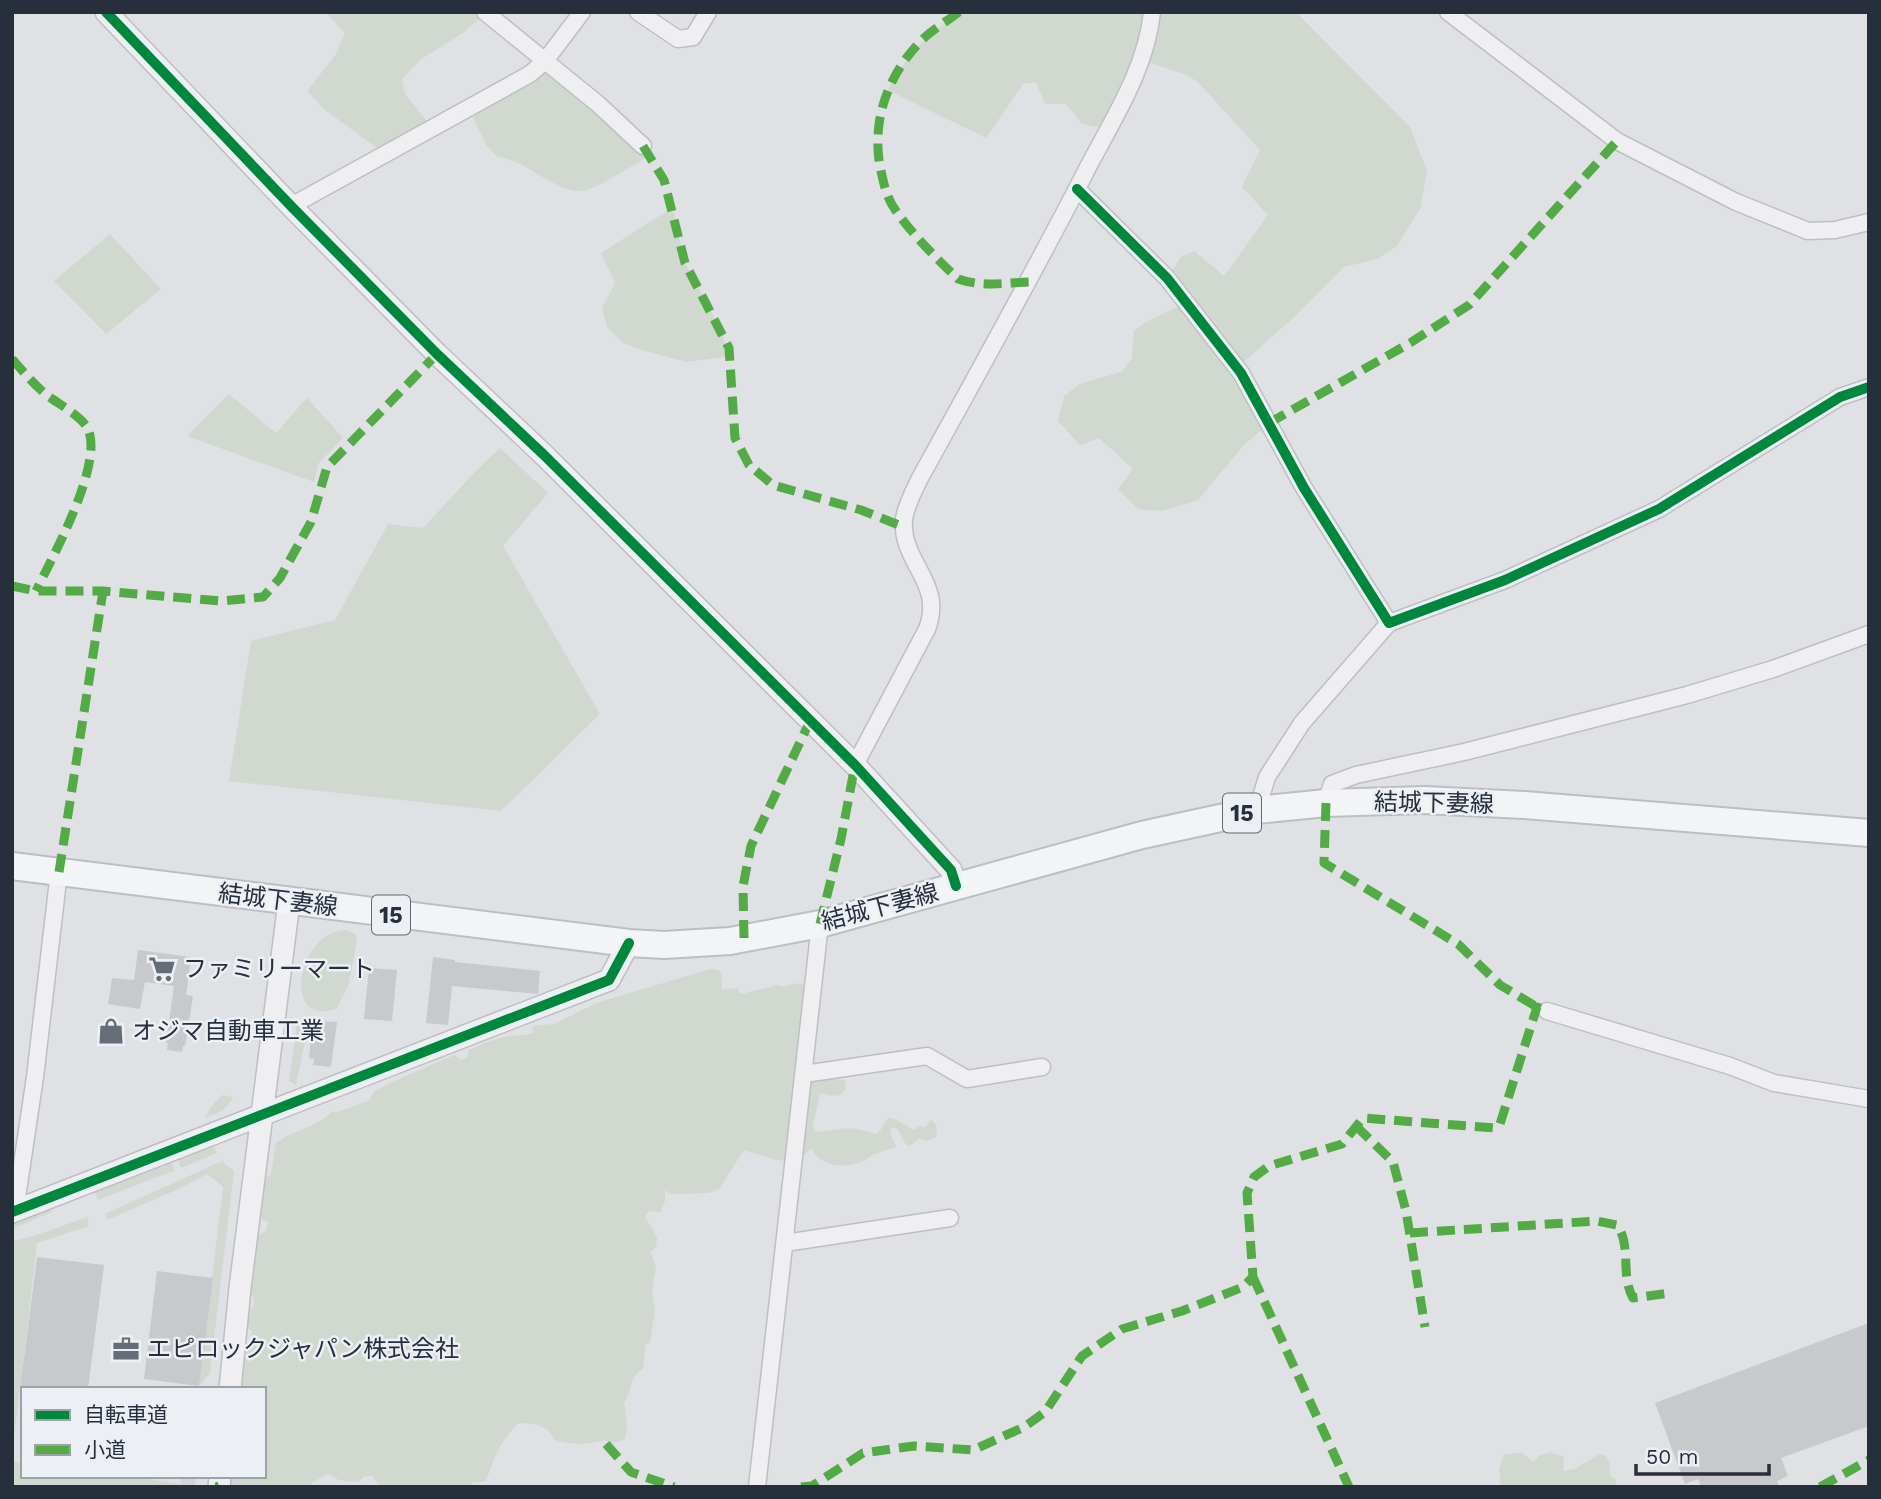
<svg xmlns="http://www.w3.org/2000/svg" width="1881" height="1499" viewBox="0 0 1881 1499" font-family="'Work Sans','Noto Sans JP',sans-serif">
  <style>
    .green { fill: #d0d8cf }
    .building { fill: #c8c9cc }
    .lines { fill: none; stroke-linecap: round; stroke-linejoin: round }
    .minor-casing { stroke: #bdbfc2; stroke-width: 19 }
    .tertiary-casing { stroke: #bdbfc2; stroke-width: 24 }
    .primary-casing { stroke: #bcbec2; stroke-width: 30 }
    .minor { stroke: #efeff1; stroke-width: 16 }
    .tertiary { stroke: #efeff1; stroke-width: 21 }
    .primary { stroke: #f3f4f5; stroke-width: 26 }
    .quiet { stroke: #53ab46; stroke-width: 9; stroke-dasharray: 18 9; stroke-linecap: butt }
    .cycleway-casing { stroke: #eceff4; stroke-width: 15 }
    .cycleway { stroke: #00873e; stroke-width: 10 }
    .labels { text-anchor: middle; stroke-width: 5; stroke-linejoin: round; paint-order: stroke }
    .shield { fill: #eceff4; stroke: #626973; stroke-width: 2 }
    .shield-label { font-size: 23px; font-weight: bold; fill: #272f3c }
    .street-label { font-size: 24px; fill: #272f3c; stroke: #eceff4 }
    .poi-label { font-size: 24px; fill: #272f3c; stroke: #eceff4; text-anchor: start }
  </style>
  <rect width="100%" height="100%" fill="#dfe1e4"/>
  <path class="green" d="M325 12 486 13 464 32 420 60 402 79 405 94 430 125 380 150 325 110 307 91 336 54 345 33Z
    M959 12H1296L1410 127 1427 171 1420 209 1397 246 1377 259 1344 267 1294 317 1237 368 1269 423 1243 446 1198 500 1162 511 1138 509 1118 489 1133 469 1099 438 1080 445 1058 421 1064 396 1080 384 1121 372 1132 359 1134 331 1146 322 1186 303 1167 278 1181 257 1194 251 1224 276 1268 215 1242 187 1260 150 1197 81 1181 73 1142 60 1108 129 1082 124 1066 104H1045L1036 82 1023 84 986 138 888 90C907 53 927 36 959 12Z
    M546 67 643 146 650 155C638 162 593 191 583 191 551 192 528 159 497 157L486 145 473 117 530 81Z
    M667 211 674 213 685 263 720 328 730 356 687 362 645 351 621 342 607 327 602 308 615 283 601 253Z
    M110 234 161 289 106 334 54 281Z
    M229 394 276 433 307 398 343 438 318 464 314 482 187 436Z
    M500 448 548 493 503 546 600 714 501 811 229 781 251 641 335 620 388 524 423 528 474 473Z
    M346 930 355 934 357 939 349 984 336 1009C280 1027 298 931 346 930Z
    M711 969 719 970 722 975V990L737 988 741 994 778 985 784 987C794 983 801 981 810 990V1062L819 1078 831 1077 846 1081C846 1099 834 1097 820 1093L813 1127 817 1132C843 1129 850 1125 876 1134L880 1131 888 1118 895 1119 914 1130 919 1126 925 1127 931 1120C938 1125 938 1131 935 1138L927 1141 920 1138 909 1146 904 1142 898 1129 892 1127 890 1132 896 1147C889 1150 882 1151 875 1154 870 1156 866 1160 861 1162 844 1169 819 1166 812 1149L803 1155 799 1162 776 1160 744 1150 719 1189 709 1193 671 1194 665 1190V1201L660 1212 649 1211 645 1217 657 1237 656 1247 651 1252 656 1267 652 1290 655 1309 650 1343 646 1344 643 1369C629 1376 632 1392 624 1403L627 1425 625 1439C617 1443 612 1444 605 1440 589 1445 570 1445 555 1440 546 1424 536 1424 519 1423 500 1440 494 1458 486 1481L473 1482 468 1487H381L372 1476H365L358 1482 339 1480 328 1474 313 1482 310 1487H223L227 1476H264V1389H234L237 1366 250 1344 252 1331 245 1326 247 1309 253 1308 254 1297 246 1291 253 1277 255 1270 252 1263 256 1237 266 1231 268 1222 255 1216 265 1178 271 1174 276 1143C293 1130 318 1127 332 1112 345 1112 356 1104 368 1101L375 1091 392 1082 454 1055 461 1060 467 1058 469 1050C479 1045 493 1040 504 1037 514 1035 523 1036 533 1033V1026L554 1024 599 1002Z
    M303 1024V1031L306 1037 296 1085 289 1081 297 1025Z
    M222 1095 233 1097C228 1109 217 1114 205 1118L210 1108Z
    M212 1144 217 1153 181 1168 177 1158Z
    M170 1160 175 1170 98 1200 94 1190Z
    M222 1161 234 1171 210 1373 199 1386 223 1187 207 1174 176 1190 107 1220 105 1214Z
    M50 1208 52 1212 12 1229V1223Z
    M87 1217 89 1226 37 1243 12 1455V1241L34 1236Z
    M1550 1452 1564 1457 1563 1471 1575 1469 1599 1454 1606 1456 1610 1464V1475L1616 1480V1487H1501L1499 1469 1504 1454 1523 1453 1533 1462 1539 1456Z
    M12 1461 23 1463V1476H127L180 1484 182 1476H196L195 1487H12Z"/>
  <path class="building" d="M138 950 191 957 186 995 193 996 185 1046H183L182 1052 167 1050 168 1043H166L174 986 145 982 140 1009 108 1004 112 978 134 980Z
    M433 957 455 960V962L540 971 538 994 452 986 448 1025 426 1023Z
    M369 968 397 970 392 1021 364 1019Z
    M313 1021 337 1022 331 1067 313 1065 314 1059 309 1058Z
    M37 1257 104 1265 88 1389H20Z
    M157 1271 213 1278 199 1386 144 1379Z
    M1869 1323V1426L1781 1458 1788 1476 1777 1481 1779 1487H1701L1698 1479 1685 1484 1655 1403Z"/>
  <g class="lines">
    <g class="minor-casing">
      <path id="minor" d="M485 12 598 104 643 146
        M638 12 678 39 693 37 708 12
        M1448 12 1617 141 1736 202 1808 231 1835 230 1869 222
        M1077 189 1167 278 1241 373 1304 488 1389 623 1505 580 1659 509 1840 397 1869 387
        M291 206 530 74 545 61 582 12
        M855 765 927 629C945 582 900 563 904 519 906 505 914 491 920 478 976 377 1032 276 1085 173 1111 122 1146 71 1152 12
        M1326 803 1332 784 1356 775 1464 752 1687 695 1773 669 1869 634
        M1257 810 1267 777 1302 723 1389 623
        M1547 1011 1730 1066 1774 1083 1869 1099
        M804 1074 927 1056 967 1079 1042 1067
        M15 1211 35 1077 59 872
        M785 1243 950 1218
        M757 1487 820 924"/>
    </g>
    <g class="tertiary-casing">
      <path id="tertiary" d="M106 12 291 206 437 354 544 455 855 765 951 870 956 886
        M12 1212 609 980 629 943
        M230 1389 240 1288 289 902
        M219 1487 220 1476"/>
    </g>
    <g class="primary-casing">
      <path id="primary" d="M12 866 629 943 664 945 730 941 820 924 1142 835 1257 810 1326 803 1424 800 1524 805 1869 833"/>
    </g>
    <use href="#minor" class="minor"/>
    <use href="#tertiary" class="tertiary"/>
    <use href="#primary" class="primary"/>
    <path class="quiet" d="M959 12C947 21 934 29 924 38 888 73 870 122 881 171 884 185 887 199 896 211 913 235 937 259 958 279 981 287 1005 283 1029 282
      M643 146 664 180 685 263 729 348 735 438 749 465 773 485 861 510 904 527
      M12 359C22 370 31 381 42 391 54 402 81 415 88 429 104 464 52 558 36 591
      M1269 423 1410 343 1469 305 1617 141
      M12 586 36 591H103L221 601 263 597 280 578 311 522 327 467 437 354
      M1326 803 1324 863 1458 944 1500 985 1537 1007
      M59 872 103 591
      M820 924 841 839 855 765
      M744 938 743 886 751 846 810 721
      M1356 1126 1393 1162 1406 1211 1425 1327
      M1410 1233 1597 1221 1617 1225C1632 1246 1620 1275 1633 1298L1670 1293
      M1253 1277 1349 1487
      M606 1444 631 1472 674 1487
      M216 1487 219 1486
      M801 1487 812 1486 863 1453 914 1446 973 1450 1024 1427 1045 1412 1082 1356 1122 1329 1182 1311 1243 1287 1253 1277 1247 1193 1254 1177 1269 1166 1342 1144 1363 1118 1495 1128 1500 1124 1537 1007 1547 1011
      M1820 1487 1869 1460"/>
    <g class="cycleway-casing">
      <path id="cycleway" d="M106 12 291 206 437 354 544 455 855 765 951 870 956 886
        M1077 189 1167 278 1241 373 1304 488 1389 623 1505 580 1659 509 1840 397 1869 387
        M12 1212 609 980 629 943"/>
    </g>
    <use href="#cycleway" class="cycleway"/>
  </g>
  <defs>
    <g id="supermarket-bare" transform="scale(2.1)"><path d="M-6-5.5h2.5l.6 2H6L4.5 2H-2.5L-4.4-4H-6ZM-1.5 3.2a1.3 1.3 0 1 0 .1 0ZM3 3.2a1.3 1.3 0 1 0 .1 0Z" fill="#676d77" stroke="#eceff4" stroke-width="2.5" paint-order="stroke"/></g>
    <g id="shop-bare" transform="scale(2.1)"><path d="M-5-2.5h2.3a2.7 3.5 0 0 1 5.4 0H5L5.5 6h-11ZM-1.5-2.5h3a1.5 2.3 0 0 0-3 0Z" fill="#676d77" stroke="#eceff4" stroke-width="2.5" paint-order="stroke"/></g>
    <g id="office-bare" transform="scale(2.1)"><path d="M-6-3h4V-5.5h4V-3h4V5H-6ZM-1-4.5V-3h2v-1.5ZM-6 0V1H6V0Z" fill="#676d77" stroke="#eceff4" stroke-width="2.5" paint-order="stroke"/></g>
  </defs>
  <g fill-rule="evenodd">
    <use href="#supermarket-bare" x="162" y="969"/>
    <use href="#shop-bare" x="111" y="1031"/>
    <use href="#office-bare" x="126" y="1349"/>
  </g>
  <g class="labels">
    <g class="shield">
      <rect x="1223" y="793.5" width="38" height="39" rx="5"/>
      <rect x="372" y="895.5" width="38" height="39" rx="5"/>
    </g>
    <g class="shield-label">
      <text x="1242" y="821">15</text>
      <text x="391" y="923">15</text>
    </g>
    <g class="street-label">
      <text transform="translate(1434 803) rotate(1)" y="8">結城下妻線</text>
      <text transform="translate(278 900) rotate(7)" y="8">結城下妻線</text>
      <text transform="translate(880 907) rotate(-15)" y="8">結城下妻線</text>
    </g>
    <g class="poi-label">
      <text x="183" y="977">ファミリーマート</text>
      <text x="132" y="1039">オジマ自動車工業</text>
      <text x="147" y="1357">エピロックジャパン株式会社</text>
    </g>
  </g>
  <rect width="1881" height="1499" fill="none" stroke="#272f3c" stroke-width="28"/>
  <rect x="21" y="1387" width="245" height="91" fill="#eceff4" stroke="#9da2aa" stroke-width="2"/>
  <rect x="35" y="1410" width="35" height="10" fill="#00873e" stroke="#9da2aa" stroke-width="2"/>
  <text x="84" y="1422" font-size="21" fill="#272f3c">自転車道</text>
  <rect x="35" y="1445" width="35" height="10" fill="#53ab46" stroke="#9da2aa" stroke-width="2"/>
  <text x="84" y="1457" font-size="21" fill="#272f3c">小道</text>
  <path d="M1636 1464v10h133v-10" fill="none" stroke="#272f3c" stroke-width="3.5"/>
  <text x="1646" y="1464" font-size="21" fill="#272f3c" stroke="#eceff4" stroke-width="5" paint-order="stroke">50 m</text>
</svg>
